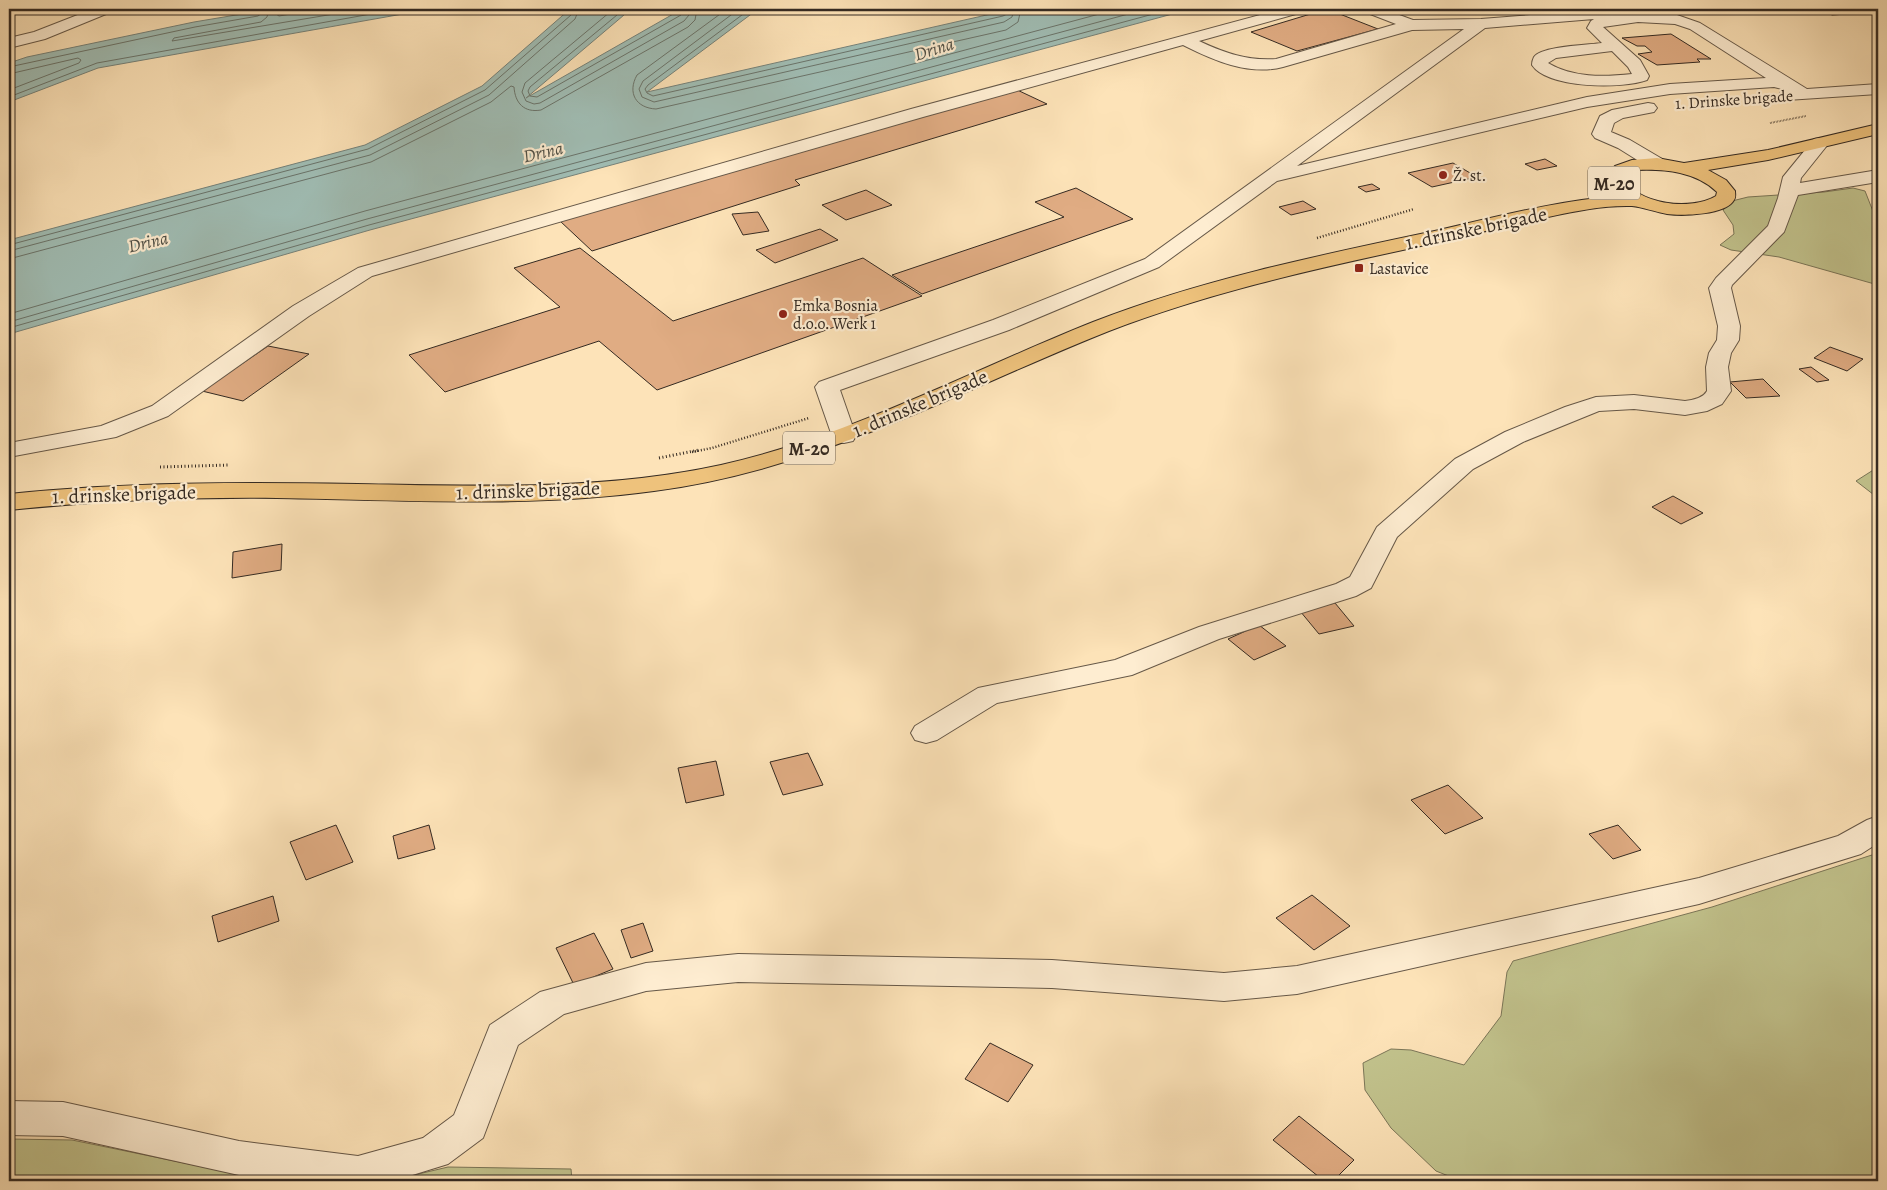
<svg xmlns="http://www.w3.org/2000/svg" width="1887" height="1190" viewBox="0 0 1887 1190" font-family="Alegreya,serif">
  <style>
    .green { fill: #c2c38d; stroke: #7b7658 }
    .water { fill: #a0bdb4; stroke: #75827a }
    .lines { fill: none; stroke-linecap: round; stroke-linejoin: round }
    .shore { stroke: #6a746b; stroke-width: 1 }
    .building { fill: #e0ac83; stroke: #342a22 }
    .minor-casing { stroke: #665848; stroke-width: 2 }
    .major-casing { stroke: #342a22; stroke-width: 2 }
    .path-far2 { stroke: #342a22; stroke-width: 2; stroke-dasharray: 0.5 1; stroke-linecap: butt }
    .path-far1 { stroke: #342a22; stroke-width: 2.5; stroke-dasharray: 1 2; stroke-linecap: butt }
    .path { stroke: #342a22; stroke-width: 3; stroke-dasharray: 1 2.5; stroke-linecap: butt }
    .minor { fill: #feedd1; fill-rule: evenodd }
    .major { fill: #eec27c; fill-rule: evenodd }
    .poi-dot { fill: #8f2418; stroke: #feedd1; stroke-width: 2 }
    .labels { text-anchor: middle; stroke-width: 4.5; stroke-linejoin: round; paint-order: stroke }
    .far-street-label { font-size: 16px; fill: #342a22; stroke: #feedd1 }
    .far-poi-label { font-size: 16px; fill: #342a22; stroke: #feedd1; text-anchor: start }
    .far-water-label { font-size: 18px; font-style: italic; fill: #4f4f46; stroke: #feedd1 }
    .shield { fill: #feedd1; stroke: #716456; stroke-width: 1 }
    .shield-label { font-size: 19px; font-weight: bold; fill: #342a22 }
    .street-label { font-size: 20px; fill: #342a22; stroke: #feedd1 }
  </style>
  <rect width="100%" height="100%" fill="#fde3b8"/>
  <filter id="stains"><feTurbulence type="fractalNoise" baseFrequency=".004" numOctaves="4"/><feColorMatrix values="0 0 0 0 .2 0 0 0 0 .09 0 0 0 0 .02 0 0 0 .5 -.17"/></filter>
  <radialGradient id="worn" r=".72"><stop offset=".6" stop-color="#630" stop-opacity="0"/><stop offset="1" stop-color="#630" stop-opacity=".3"/></radialGradient>
  <path class="green" d="M1853 188 1865 191 1878 224V285L1779 257 1731 250 1720 245 1734 234 1733 225 1723 210 1732 201 1748 197 1824 192Z
    M1878 467V498L1856 481Z
    M1878 853V1181H1461L1436 1171 1391 1128 1365 1090 1363 1063 1391 1049 1411 1050 1464 1065 1501 1016 1507 972 1513 961 1712 907Z
    M9 1139 72 1140 272 1181H9Z
    M448 1167 571 1169 572 1181H389Z"/>
  <path class="water" d="M272 9H431L98 68 9 102V63L27 57 194 22Z
    M570 9H621L624 15 526 98 682 9H758L647 92 1013 9H1191L370 230 9 334V240L365 145 482 86Z"/>
  <g class="lines">
    <path class="shore" d="M269 9 267 17 261 22 174 38 172 41 364 9
      M277 9 276 14 279 16 321 9
      M611 9 610 12 525 83 522 92 526 101 534 104 540 103 684 21 689 15 690 9
      M617 9V15L530 87 528 91 530 96 537 97 681 15 683 9
      M727 9 637 75C627 93 636 108 656 109L1006 30 1018 22 1021 9
      M739 9 643 81 639 89 642 97 654 102 1004 22 1012 17 1014 9
      M750 9 648 85 645 89 647 93 653 96 1003 16 1007 14 1008 9
      M9 67 195 27 258 16 262 13 263 9
      M9 74 78 58 81 60 79 63 9 90
      M9 97 97 63 399 9
      M9 245 368 149 485 90 571 15 573 9
      M9 251 370 155 489 95 575 19 579 9
      M9 259 371 162 491 102 511 86 514 87C515 103 524 113 541 110L688 27 695 20 697 9
      M9 314 365 211 1118 9
      M9 322 367 219 1147 9
      M9 328 369 225 1172 9"/>
  </g>
  <path class="building" d="M1327 9 1378 29 1297 51 1251 32Z
    M1821 9H1878V12L1832 15Z
    M1671 34 1711 59H1697L1700 62 1657 65 1638 54 1652 52 1645 46H1637L1622 38Z
    M1013 88 1047 104 795 180 800 185 592 251 560 221Z
    M1545 159 1557 166 1537 170 1525 164Z
    M1453 163 1477 177 1432 187 1408 173Z
    M1372 184 1380 189 1366 192 1358 187Z
    M1076 188 1133 219 922 294 892 275 1064 217 1035 202Z
    M866 190 892 205 846 220 822 205Z
    M1303 201 1316 209 1291 215 1279 207Z
    M758 212 769 231 743 235 732 214Z
    M820 229 838 240 775 263 756 250Z
    M580 248 673 321 863 258 922 296 657 390 599 341 445 392 409 355 560 307 514 268Z
    M268 346 309 354 243 401 202 391Z
    M1830 347 1863 359 1847 371 1814 358Z
    M1811 367 1829 380 1817 382 1799 369Z
    M1763 379 1780 396 1746 398 1730 382Z
    M1673 496 1703 513 1681 524 1652 507Z
    M282 544 281 570 232 578 233 552Z
    M1335 603 1354 626 1319 634 1300 611Z
    M1259 625 1286 646 1254 660 1228 639Z
    M808 753 823 785 783 795 770 762Z
    M716 761 724 795 686 803 678 768Z
    M1448 785 1483 818 1445 834 1411 800Z
    M336 825 353 862 306 880 290 842Z
    M429 825 435 849 398 859 393 836Z
    M1618 825 1641 850 1613 859 1589 834Z
    M1312 895 1350 926 1314 950 1276 918Z
    M273 896 279 921 218 942 212 916Z
    M643 923 653 951 631 958 621 930Z
    M594 933 613 969 574 985 556 948Z
    M990 1043 1033 1065 1008 1102 965 1079Z
    M1299 1116 1354 1160 1333 1181H1324L1273 1140Z"/>
  <g class="lines">
    <g class="minor-casing">
      <path id="minor" d="M93 9H114L111 12 45 39 9 48V38L34 32Z
        M1282 9H1306L1303 12 1199 41C1225 53 1247 61 1276 59L1396 24 1365 12 1363 9H1383L1413 20 1481 19 1606 9H1664L1662 12 1655 14 1677 15 1700 23 1807 89 1878 84V94L1787 100 1781 99 1779 95 1781 91 1786 90 1774 87 1670 94 1587 107 1277 181 1159 267 1009 330 840 390 856 436 853 441 844 443 835 441 832 436 815 387 819 382 993 320 1145 259 1464 29 1412 30 1283 67C1248 76 1213 60 1183 45L923 117 372 276 309 316 168 416 116 437 9 457V443L101 426 152 406 293 306 358 268 911 109ZM1594 19 1591 21 1587 28 1602 43C1588 45 1542 46 1534 57 1533 59 1532 62 1532 65 1548 89 1623 89 1647 80L1649 76 1640 60 1603 27 1638 22 1675 24 1690 29 1766 78 1670 84 1587 97 1297 166 1485 28ZM1612 51 1628 67 1632 74C1603 77 1574 78 1548 63L1556 58Z
        M1648 103 1654 104 1657 108 1654 112 1623 118 1614 123 1611 132 1630 140 1664 160 1666 164 1664 168 1657 170 1650 168 1618 148 1595 138 1592 134 1600 116 1612 110Z
        M1820 138 1826 139 1829 143 1801 178 1800 183 1878 170V182L1798 195 1784 232 1732 285 1731 288 1740 326 1739 340 1731 353 1728 367 1731 391 1722 404 1707 411 1685 415 1634 409 1599 411 1523 442 1473 469 1397 537 1371 588 1356 596 1219 639 1132 675 997 703 937 740 926 743 915 740 911 733 915 726 978 688 1115 660 1199 627 1336 584 1350 577 1377 527 1455 459 1505 432 1565 407 1596 397 1634 395 1685 401C1693 400 1703 398 1707 391L1706 367 1709 353 1717 340 1718 326 1709 288 1716 278 1768 226 1778 198 1783 177 1814 139Z
        M1878 816V843L1861 854 1699 904 1297 994 1224 1001 1052 988 738 982 646 991 564 1014 518 1045 483 1138 448 1164 393 1181H282L239 1175 63 1136 9 1135V1101L63 1102 239 1141 358 1156 423 1138 454 1115 490 1025 540 992 646 963 738 954 1052 960 1224 973 1297 966 1699 878 1838 836 1867 820Z"/>
    </g>
    <g class="major-casing">
      <path id="major" d="M1878 124V134L1768 160 1708 170 1726 180 1735 191C1735 194 1736 197 1734 200 1726 215 1682 216 1667 214 1655 212 1643 207 1632 206 1603 205 1571 212 1543 218 1499 228 1455 238 1412 248 1310 270 1207 293 1109 331 956 392 821 469 654 491 530 508 402 500 277 498 187 497 98 501 9 510V494C125 482 241 482 357 484 478 486 602 491 721 465 851 436 970 371 1093 322 1201 280 1316 256 1430 232 1492 218 1554 201 1617 196L1604 178 1615 166 1632 160 1657 158 1684 163 1768 150ZM1638 170C1666 169 1696 172 1717 192L1716 196C1690 211 1640 205 1622 178L1628 174Z"/>
    </g>
    <path class="path-far2" d="M1770 123 1806 116"/>
    <path class="path-far1" d="M1317 238 1414 209
      M692 452 712 448 809 418"/>
    <path class="path" d="M659 458 699 450
      M160 467 229 465"/>
    <use href="#minor" class="minor"/>
    <use href="#major" class="major"/>
  </g>
  <g class="poi-dot">
    <circle cx="1443" cy="175" r="5"/>
    <rect x="1354" y="263" width="10" height="10" rx="2.5"/>
    <circle cx="783" cy="314" r="5"/>
  </g>
  <g class="labels">
    <g class="far-street-label">
      <text transform="translate(1734 99) rotate(-4)" y="6">1. Drinske brigade</text>
    </g>
    <g class="far-poi-label">
      <text x="1453" y="181">Ž. st.</text>
      <text x="1369" y="274">Lastavice</text>
      <text x="793" y="311">Emka Bosnia<tspan x="793" dy="18">d.o.o. Werk 1</tspan></text>
    </g>
    <g class="far-water-label">
      <text transform="translate(934 49) rotate(-17)" y="6">Drina</text>
      <text transform="translate(543 152) rotate(-13)" y="6">Drina</text>
      <text transform="translate(148 242) rotate(-13)" y="6">Drina</text>
    </g>
    <g class="shield">
      <rect x="1588" y="166.5" width="52" height="33" rx="4"/>
      <rect x="783" y="431.5" width="52" height="33" rx="4"/>
    </g>
    <g class="shield-label">
      <text x="1614" y="190">M-20</text>
      <text x="809" y="455">M-20</text>
    </g>
    <g class="street-label">
      <text transform="translate(1476 228) rotate(-12)" y="7">1. drinske brigade</text>
      <text transform="translate(920 403) rotate(-23)" y="7">1. drinske brigade</text>
      <text transform="translate(528 490) rotate(-2)" y="7">1. drinske brigade</text>
      <text transform="translate(124 494) rotate(-2)" y="7">1. drinske brigade</text>
    </g>
  </g>
  <rect width="1887" height="1190" fill="none" stroke="#fde3b8" stroke-width="30"/>
  <rect x="10" y="10" width="1867" height="1170" fill="none" stroke="#342a22" stroke-width="2.5"/>
  <rect x="15" y="15" width="1857" height="1160" fill="none" stroke="#342a22"/>
  <rect width="100%" height="100%" filter="url(#stains)"/>
  <rect width="100%" height="100%" fill="url(#worn)"/>
</svg>
